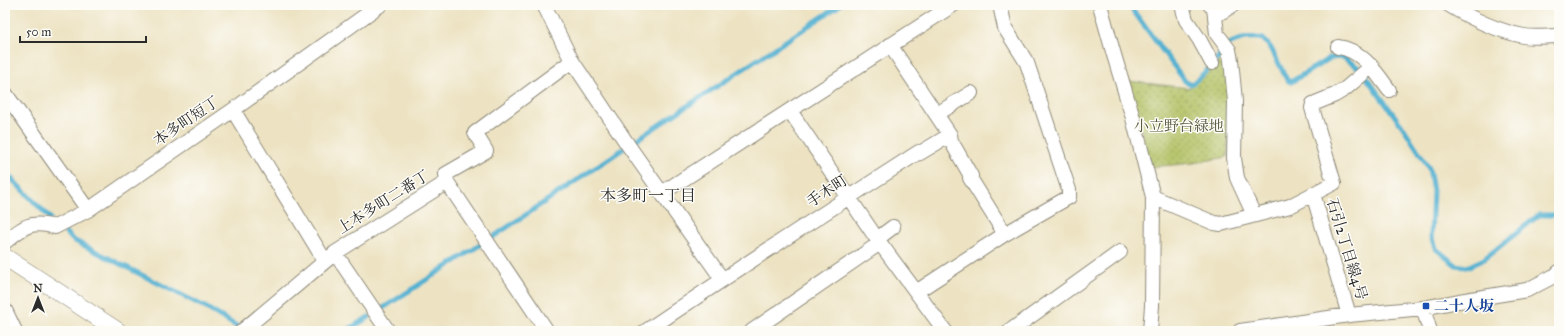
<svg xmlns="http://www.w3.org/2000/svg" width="1564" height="336" viewBox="0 0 1564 336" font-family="'IM FELL Great Primer','Noto Serif JP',serif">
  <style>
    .park { fill: url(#park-dots); stroke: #6e7647 }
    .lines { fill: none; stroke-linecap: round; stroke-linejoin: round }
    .stream { stroke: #52b1d1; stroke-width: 5 }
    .minor-casing { stroke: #8c8777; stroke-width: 16 }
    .tertiary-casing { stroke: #8c8777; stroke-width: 18 }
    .minor { stroke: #fff; stroke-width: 14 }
    .tertiary { stroke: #fff; stroke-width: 17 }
    .transit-dot { fill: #1a4fb4; stroke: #fdfcf7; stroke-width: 1.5 }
    .labels { text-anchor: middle; stroke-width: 3; stroke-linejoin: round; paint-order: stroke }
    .street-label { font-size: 15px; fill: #2b2b2b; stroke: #fdfcf7 }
    .park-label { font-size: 15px; fill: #54583c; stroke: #fdfcf7 }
    .transit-label { font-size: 15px; font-weight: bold; fill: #164399; stroke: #fdfcf7; text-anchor: start }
    .neighbourhood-label { font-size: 16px; fill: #2b2b2b; stroke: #fdfcf7 }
  </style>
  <defs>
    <pattern id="park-dots" width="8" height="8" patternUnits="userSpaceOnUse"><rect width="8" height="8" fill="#b2c163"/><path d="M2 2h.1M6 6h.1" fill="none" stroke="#919d52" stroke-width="1.8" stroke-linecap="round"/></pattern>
  </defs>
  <rect width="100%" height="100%" fill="#fdfcf7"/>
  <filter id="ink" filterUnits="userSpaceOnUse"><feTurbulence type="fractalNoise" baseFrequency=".025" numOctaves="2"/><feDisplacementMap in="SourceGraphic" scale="8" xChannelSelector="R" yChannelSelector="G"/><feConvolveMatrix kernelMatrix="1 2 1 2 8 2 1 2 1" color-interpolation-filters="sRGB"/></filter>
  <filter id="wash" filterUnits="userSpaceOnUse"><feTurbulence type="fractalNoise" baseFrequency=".012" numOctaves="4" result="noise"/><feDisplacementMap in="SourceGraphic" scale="16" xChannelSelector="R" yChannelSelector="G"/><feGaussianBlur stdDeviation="0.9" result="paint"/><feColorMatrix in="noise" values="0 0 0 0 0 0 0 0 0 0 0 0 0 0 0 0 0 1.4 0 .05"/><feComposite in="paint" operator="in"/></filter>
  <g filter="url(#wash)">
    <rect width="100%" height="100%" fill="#ede3c3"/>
    <path class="park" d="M1222 58 1228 62 1231 103 1227 157 1193 163 1151 167 1127 81 1189 88 1218 65Z"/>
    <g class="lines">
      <path class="stream" d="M1129 5 1185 81 1189 84 1193 83 1213 65 1224 49
        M1229 44C1240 38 1250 36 1263 39L1271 48 1287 80 1291 82 1330 58 1343 57 1359 68
        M1366 77 1405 130 1429 168 1433 191 1431 236 1435 248 1456 265 1467 267 1484 259 1539 215H1559
        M633 142 840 5
        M5 172 50 218
        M66 233 73 240 203 306 238 327
        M490 239 623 149
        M380 310 480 245
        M346 331 369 317"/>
    </g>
  </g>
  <g filter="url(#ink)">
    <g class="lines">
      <g class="minor-casing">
        <path id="minor" d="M544 5 572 61 628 145 722 279
          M1100 5 1114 55 1133 118 1153 197 1152 306 1150 331
          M1182 5 1186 20 1199 39 1212 63
          M1210 5 1214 8 1217 34 1229 50 1231 60 1235 101 1234 158 1237 178 1254 215
          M1449 5C1472 19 1497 31 1524 36 1535 38 1548 36 1559 36
          M1215 16 1233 5
          M890 45 950 135 951 141 971 176 970 178 1005 234
          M1338 47C1362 50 1376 72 1389 90
          M5 93 88 210
          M233 110 325 261
          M790 111 877 239 945 331
          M937 114 971 93
          M662 193 953 5
          M1313 194 1334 183 1312 108 1313 104 1335 95 1345 89 1372 66
          M1153 197 1214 223 1221 224 1290 206 1313 194 1349 315
          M877 239 893 227
          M5 242C23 227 30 220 55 227L88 210 233 110 380 5
          M335 253 388 331
          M916 292 1005 234 1069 197V190L1027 63 1005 28 1000 5
          M1423 308 1430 331
          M5 310 15 331
          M242 331 335 253 447 182
          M547 331 447 182 446 174 486 151 475 133 572 61
          M646 331C736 270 827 211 919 152L920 153 950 135
          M752 331 880 243
          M1010 331 1120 252
          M1240 331 1349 315 1423 308 1459 301 1527 290 1556 275 1559 272"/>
      </g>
      <g class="tertiary-casing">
        <path id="tertiary" d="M5 257 118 331"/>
      </g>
      <use href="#minor" class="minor"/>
      <use href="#tertiary" class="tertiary"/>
    </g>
  </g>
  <rect class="transit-dot" x="1422" y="302" width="8" height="8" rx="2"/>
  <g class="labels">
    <g class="street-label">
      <text transform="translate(186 121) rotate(-34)" y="5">本多町短丁</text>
      <text transform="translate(827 191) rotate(-33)" y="5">手木町</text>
      <text transform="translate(383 202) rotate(-32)" y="5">上本多町二番丁</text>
      <text transform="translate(1347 249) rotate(73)" y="5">石引2丁目線4号</text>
    </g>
    <g class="park-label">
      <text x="1179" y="131">小立野台緑地</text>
    </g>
    <g class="transit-label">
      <text x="1434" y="311">二十人坂</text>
    </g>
    <g class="neighbourhood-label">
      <text x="648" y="201">本多町一丁目</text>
    </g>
  </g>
  <rect width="1564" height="336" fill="none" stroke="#fdfcf7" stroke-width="20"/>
  <g transform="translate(38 298)" stroke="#fdfcf7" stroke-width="3" paint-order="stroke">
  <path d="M0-3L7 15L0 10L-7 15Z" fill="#2b2b2b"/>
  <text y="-6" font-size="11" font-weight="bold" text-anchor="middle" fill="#2b2b2b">N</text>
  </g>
  <path d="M20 36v6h126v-6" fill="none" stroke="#2b2b2b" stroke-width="2"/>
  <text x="26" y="36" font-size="12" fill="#2b2b2b" stroke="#fdfcf7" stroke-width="3" paint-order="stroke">50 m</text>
</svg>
